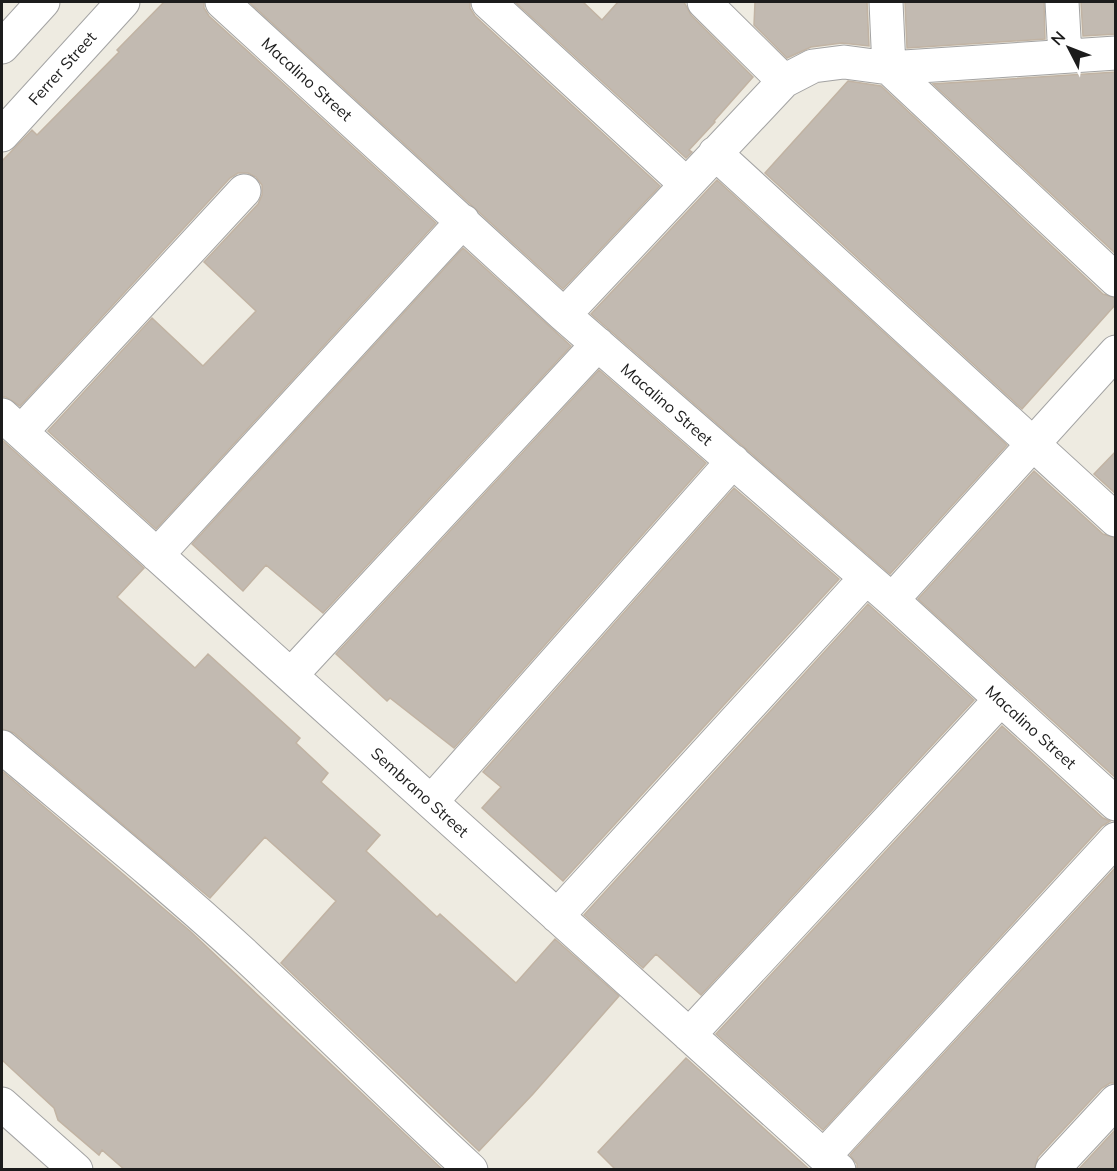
<svg xmlns="http://www.w3.org/2000/svg" width="1117" height="1171" viewBox="0 0 1117 1171" font-family="Mulish,sans-serif">
  <style>
    .building { fill: #c2bab1; stroke: #c1b3a3; stroke-width: 1.5 }
    .lines { fill: none; stroke-linecap: round; stroke-linejoin: round }
    .minor-casing { stroke: #a3a3a3; stroke-width: 35 }
    .tertiary-casing { stroke: #a3a3a3; stroke-width: 35 }
    .minor { stroke: #fff; stroke-width: 33 }
    .tertiary { stroke: #fff; stroke-width: 33 }
    .labels { text-anchor: middle; stroke-width: 6; stroke-linejoin: round; paint-order: stroke }
    .street-label { font-size: 16px; fill: #1c1c1c; stroke: #fff }
  </style>
  <rect width="100%" height="100%" fill="#eeebe1"/>
  <path class="building" d="M164 2H204V8L209 16 436 223 156 529 48 431 152 318 203 366 256 311 204 262 258 204 262 195V185L256 177 248 173H238L230 178 20 406 6 397H2V161L32 130 37 135 119 52 117 50Z
    M249 2H470V8L475 16 660 186 563 289Z
    M515 2H583L602 20 618 2H684L691 15 753 77 714 121 715 122 689 150 692 152 686 158Z
    M755 2H867L869 46 842 43 811 47 787 58 754 25Z
    M905 2H1044L1045 39 907 48Z
    M1081 2H1116V34L1083 36Z
    M1116 72V254L933 84Z
    M848 81 881 86 1103 294 1116 298V304L1022 409 765 173Z
    M717 180 1007 445 890 574 591 314Z
    M463 248 571 346 323 613 266 565 243 591 192 544Z
    M599 370 706 463 454 748 390 698 387 701 336 654Z
    M2 440 144 568 117 597 195 668 208 654 300 738 296 743 328 773 321 782 380 835 366 851 437 917 440 914 516 983 555 939 619 996 533 1094 479 1151 281 963 336 901 265 837 210 898 14 733 2 729Z
    M1116 451V494L1094 474Z
    M1034 471 1103 534 1116 538V778L918 599Z
    M734 488 839 579 563 881 482 808 501 787 483 772Z
    M868 604 974 700 701 995 656 954 643 968 584 915Z
    M1002 726 1103 818 1110 821 1102 826 823 1130 716 1034Z
    M2 771 190 931 443 1170H125L102 1150 99 1155 58 1120 54 1108 2 1060Z
    M1116 867V1083H1110L1102 1088 1038 1157 1034 1170H857V1164L850 1155Z
    M686 1058 810 1170H616L598 1152Z
    M1116 1129V1170H1078Z"/>
  <g class="lines">
    <g class="minor-casing">
      <path id="minor" d="M222 2 564 315 892 600 1116 804
        M488 2 686 184
        M704 2 784 81
        M886 2 889 68 1116 280
        M1062 2 1065 56
        M715 153 1116 520
        M564 315 784 81 813 66 844 62 889 68 1116 53
        M2 415 839 1170
        M21 432 244 191
        M157 555 463 221
        M892 600 1116 352
        M291 675 598 344
        M2 747C84 816 168 884 247 957 322 1027 395 1100 471 1170
        M431 802 733 461
        M557 916 866 578
        M689 1035 1001 699
        M2 1104 76 1170
        M824 1156 1116 839
        M1052 1170 1116 1101"/>
    </g>
    <g class="tertiary-casing">
      <path id="tertiary" d="M2 47 43 2
        M2 135 123 2"/>
    </g>
    <use href="#minor" class="minor"/>
    <use href="#tertiary" class="tertiary"/>
  </g>
  <g class="labels">
    <g class="street-label">
      <text transform="translate(62 68) rotate(-48)" y="6">Ferrer Street</text>
      <text transform="translate(307 79) rotate(42)" y="6">Macalino Street</text>
      <text transform="translate(667 404) rotate(41)" y="6">Macalino Street</text>
      <text transform="translate(1031 727) rotate(42)" y="6">Macalino Street</text>
      <text transform="translate(420 792) rotate(42)" y="6">Sembrano Street</text>
    </g>
  </g>
  <rect width="1117" height="1171" fill="none" stroke="#1c1c1c" stroke-width="6"/>
  <g transform="translate(1069 48) rotate(312)" stroke="#ffffff" stroke-width="4.5" paint-order="stroke">
  <path d="M0-4.5L10 22L0 15L-10 22Z" fill="#1c1c1c"/>
  <text y="-9" font-size="16" font-weight="bold" text-anchor="middle" fill="#1c1c1c">N</text>
  </g>
</svg>
